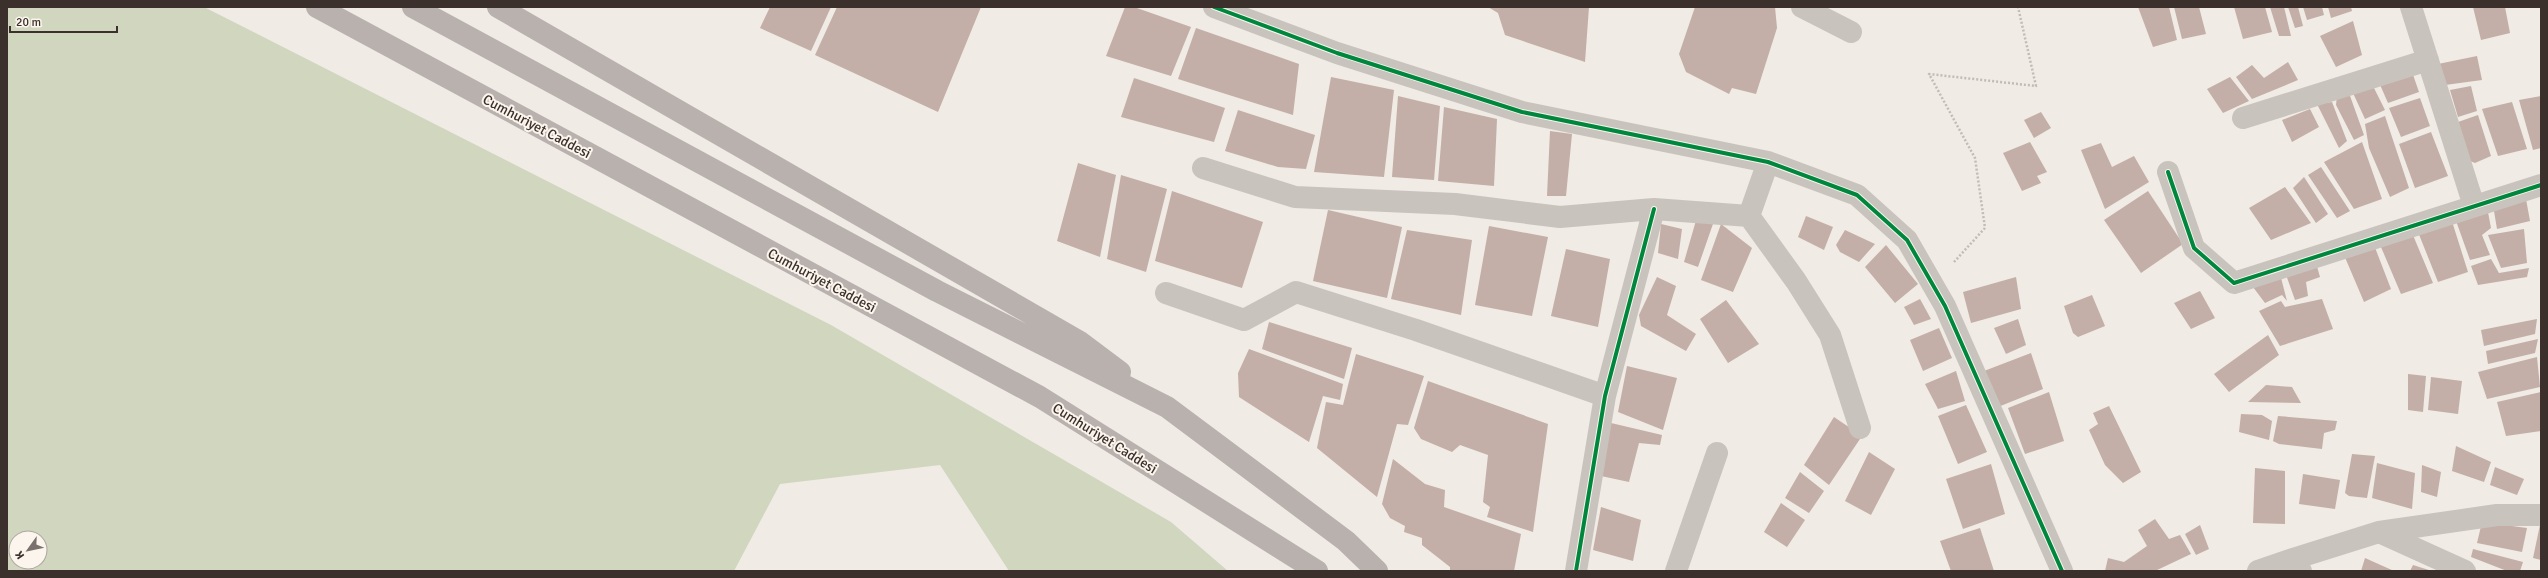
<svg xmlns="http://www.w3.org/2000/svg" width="2548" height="578" viewBox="0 0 2548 578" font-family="Signika,sans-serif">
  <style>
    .green { fill: #d1d6bf; fill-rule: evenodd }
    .building { fill: #c3afa7 }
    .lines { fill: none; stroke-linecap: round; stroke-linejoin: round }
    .path { stroke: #c2bbb6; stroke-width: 2.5; stroke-dasharray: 2 2; stroke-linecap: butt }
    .minor { stroke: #c9c3be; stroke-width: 22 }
    .major { stroke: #b8b1ad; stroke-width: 22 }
    .cycleway-casing { stroke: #fbf5ee; stroke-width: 6 }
    .cycleway { stroke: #00873e; stroke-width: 4 }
    .labels { text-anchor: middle; stroke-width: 4; stroke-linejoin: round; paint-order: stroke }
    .street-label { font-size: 14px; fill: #3b302b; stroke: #fbf5ee }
  </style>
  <rect width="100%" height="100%" fill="#f0ebe5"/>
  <path class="green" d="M7 7H204L831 325 1171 522 1228 571H1009L940 465 780 484 734 571H7ZM16 538H40V562H16Z"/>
  <path class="building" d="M770 7H831L811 51 760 28Z
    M837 7H981L938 112 815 55Z
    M1125 7H1134L1191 27 1171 76 1106 56Z
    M1488 7H1589L1585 62 1505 35 1498 13Z
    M1695 7H1775L1777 28 1756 94 1732 88 1729 94 1686 72 1679 54Z
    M2138 7H2169L2177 40 2153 47Z
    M2174 7H2199L2206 34 2182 39Z
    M2234 7H2265L2272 32 2243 39Z
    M2270 7H2284L2291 36H2279Z
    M2288 7H2298L2303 26 2295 28Z
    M2303 7H2322L2324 15 2307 20Z
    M2328 7H2351L2352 11 2331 18Z
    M2473 7H2505L2510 33 2481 40Z
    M2353 21 2362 55 2336 67 2320 36Z
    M1196 28 1299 64 1293 115 1178 79Z
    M2477 56 2482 80 2445 85 2438 64Z
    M2288 62 2298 80 2252 99 2236 77 2252 65 2264 78Z
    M2411 69 2419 92 2388 103 2378 80Z
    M1331 77 1394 90 1384 177 1314 172Z
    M2230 77 2249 101 2223 113 2207 89Z
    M1134 78 1225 108 1214 142 1121 117Z
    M2372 84 2385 110 2365 119 2353 93Z
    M2471 86 2477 111 2458 117 2450 90Z
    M2349 93 2364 135 2354 140 2336 105 2337 95Z
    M1398 96 1440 106 1434 180 1392 177Z
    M2541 96V148L2533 150 2519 100Z
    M2420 98 2430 126 2401 137 2389 108Z
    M2332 102 2347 141 2339 148 2317 104Z
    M2512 102 2527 149 2498 156 2482 109Z
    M1444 107 1497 119 1494 186 1438 181Z
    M2310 109 2319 127 2292 142 2282 120Z
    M1238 110 1315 135 1306 169 1278 167 1225 151Z
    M2041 112 2051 128 2034 138 2024 120Z
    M2478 115 2491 156 2475 163 2470 161 2458 122Z
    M2385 116 2409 188 2390 197 2369 148 2365 124Z
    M1550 131 1572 134 1566 196H1547Z
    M2431 132 2448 176 2415 188 2399 144Z
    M2030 142 2047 172 2037 176 2041 183 2022 191 2003 153Z
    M2362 142 2382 199 2354 209 2324 162Z
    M2101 143 2112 167 2134 156 2149 182 2105 209 2081 150Z
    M1078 163 1116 175 1100 257 1057 241Z
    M2321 167 2350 211 2337 218 2308 175Z
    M1121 175 1167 189 1146 272 1107 259Z
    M2304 177 2328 214 2316 223 2293 188Z
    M2285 187 2311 223 2271 240 2249 208Z
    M1172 191 1263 222 1242 288 1155 261Z
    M2148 191 2183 244 2141 273 2104 220Z
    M2526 199 2530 221 2497 229 2493 205Z
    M2487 207 2491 228 2482 235 2490 255 2470 260 2455 218Z
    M1328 210 1402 227 1387 298 1313 281Z
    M2450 215 2468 272 2438 282 2416 227Z
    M1806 216 1833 227 1824 250 1798 237Z
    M1697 217 1714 221 1698 267 1684 262Z
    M1661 224 1682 229 1678 259 1658 253Z
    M1721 224 1752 248 1733 292 1701 280Z
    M1489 226 1548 237 1532 316 1475 305Z
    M2410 228 2433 283 2401 294 2378 240Z
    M2524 229 2527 263 2501 268 2488 235Z
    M1407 230 1472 240 1461 315 1391 299Z
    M1845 230 1875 244 1859 262 1840 252 1836 245Z
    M1886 245 1918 284 1895 303 1865 267Z
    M2374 245 2391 289 2364 302 2344 255Z
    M1566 249 1610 259 1598 327 1551 316Z
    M2491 259 2499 273 2529 268 2527 277 2478 285 2471 266Z
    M2316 263 2320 277 2306 282 2308 296 2295 300 2284 269Z
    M2279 270 2287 301 2282 295 2265 303 2247 279Z
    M1657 277 1676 286 1667 315 1696 334 1686 351 1641 326 1639 315Z
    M2016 277 2021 309 1971 323 1963 292Z
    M2200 291 2215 318 2191 329 2174 303Z
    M2092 295 2105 326 2078 337 2073 333 2064 306Z
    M1920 299 1931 319 1914 325 1904 307Z
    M2322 299 2333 329 2280 346 2259 311 2281 301 2285 307Z
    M1726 300 1759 344 1728 363 1700 319Z
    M2018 319 2026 345 2006 354 1994 328Z
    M2537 319 2535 334 2484 346 2481 330Z
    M1269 322 1352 348 1344 379 1262 349Z
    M1939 328 1952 358 1923 371 1910 340Z
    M2268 335 2279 355 2229 392 2214 374Z
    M2538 339 2535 353 2488 364 2486 351Z
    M1249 349 1343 384 1340 400 1323 396 1309 442 1239 397 1238 373Z
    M2031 353 2043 389 1998 407 1984 371Z
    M1356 354 1424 376 1408 425 1397 424 1377 497 1317 448 1326 402 1343 405Z
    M2537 357 2540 387 2487 399 2478 372Z
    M1627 366 1677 378 1663 430 1618 412Z
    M1956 371 1965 401 1938 409 1925 384Z
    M2408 374 2426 376 2423 412 2408 410Z
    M2431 377 2462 381 2458 414 2428 410Z
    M1428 381 1548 424 1533 532 1487 517 1490 507 1483 502 1488 455 1460 445 1452 452 1421 439 1414 428Z
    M2266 385 2292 387 2301 403 2248 402Z
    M2049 392 2064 441 2025 454 2008 408Z
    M2541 392V431L2506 436 2497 402Z
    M1966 405 1987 452 1958 464 1938 416Z
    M2109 406 2141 472 2123 483 2105 465 2089 430 2098 424 2093 413Z
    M2241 414 2262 415 2272 421 2269 440 2239 432Z
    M2278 416 2337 421 2335 430 2324 433 2322 449 2279 444 2273 441Z
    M1834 417 1862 436 1829 485 1804 465Z
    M1611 423 1662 435 1660 445 1639 443 1629 482 1601 476Z
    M2456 446 2491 462 2484 482 2452 471Z
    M1869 452 1895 469 1871 515 1845 501Z
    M2352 454 2375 456 2367 498 2349 496 2345 493Z
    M1393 459 1425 484 1445 490 1444 507 1521 534 1514 571H1450V567L1422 545V538L1404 532 1405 526 1390 518 1382 504Z
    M2377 463 2415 473 2412 509 2372 498Z
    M1991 464 2005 514 1963 529 1946 479Z
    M2422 465 2441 472 2437 497 2421 492Z
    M2495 467 2524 479 2517 495 2490 485Z
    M2255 468 2285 471V524L2253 523Z
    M1800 472 1824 491 1809 513 1785 498Z
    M2303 474 2340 480 2335 509 2299 504Z
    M1781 503 1805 520 1787 547 1764 532Z
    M1601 507 1641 520 1633 561 1593 550Z
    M2155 519 2169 539 2180 535 2191 554 2155 571H2105L2108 558 2124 562 2147 546 2138 530Z
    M2541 520V560L2533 558Z
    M2482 522 2527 528 2522 552 2477 543Z
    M2200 525 2209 549 2196 555 2185 534Z
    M1980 528 1994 571H1951L1940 541Z
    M2473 549 2523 562 2520 571H2507L2471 557Z
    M2365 558 2394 571H2361Z
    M2413 565 2432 571H2410Z"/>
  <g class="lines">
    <path class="path" d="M1954 262 1985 228 1975 158 1929 74 2036 86 2018 7"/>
    <path class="minor" d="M1214 7 1337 53 1522 112 1768 162 1857 195 1907 240 1945 306 2062 571
      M1802 7 1851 32
      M2411 7 2474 206
      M2243 118 2428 60
      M1203 168 1295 197 1455 204 1560 217 1654 209 1749 216 1796 281 1830 335 1860 428
      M2168 172 2194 248 2234 283 2541 185
      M1749 216 1768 162
      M1166 293 1244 320 1296 292 1416 330 1605 396
      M2379 532 2465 571
      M2293 559 2379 532 2497 515H2541
      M1576 571 1605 396 1654 209
      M1676 571 1717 453
      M2258 571 2293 559 2301 571"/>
    <path class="major" d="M317 7 1040 397 1317 571
      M413 7 937 291 1167 407 1346 541 1377 571
      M498 7 1080 342 1120 372"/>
    <g class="cycleway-casing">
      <path id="cycleway" d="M1214 7 1337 53 1522 112 1768 162 1857 195 1907 240 1945 306 2062 571
        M2168 172 2194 248 2234 283 2541 185
        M1576 571 1605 396 1654 209"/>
    </g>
    <use href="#cycleway" class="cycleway"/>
  </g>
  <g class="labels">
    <g class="street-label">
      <text transform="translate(537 126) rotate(28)" y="5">Cumhuriyet Caddesi</text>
      <text transform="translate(822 280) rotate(28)" y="5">Cumhuriyet Caddesi</text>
      <text transform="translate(1105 438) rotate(32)" y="5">Cumhuriyet Caddesi</text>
    </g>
  </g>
  <rect width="2548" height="578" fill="none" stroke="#3b302b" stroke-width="16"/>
  <g transform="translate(28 550) rotate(237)"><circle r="19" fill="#fbf5ee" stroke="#aea6a0"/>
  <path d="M0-3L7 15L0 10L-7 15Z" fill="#7a716c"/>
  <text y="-6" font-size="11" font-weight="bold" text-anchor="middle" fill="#3b302b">K</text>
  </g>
  <path d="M10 26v6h107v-6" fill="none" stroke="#3b302b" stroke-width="2"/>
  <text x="16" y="26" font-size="12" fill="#3b302b" stroke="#fbf5ee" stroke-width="3" paint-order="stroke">20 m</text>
</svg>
